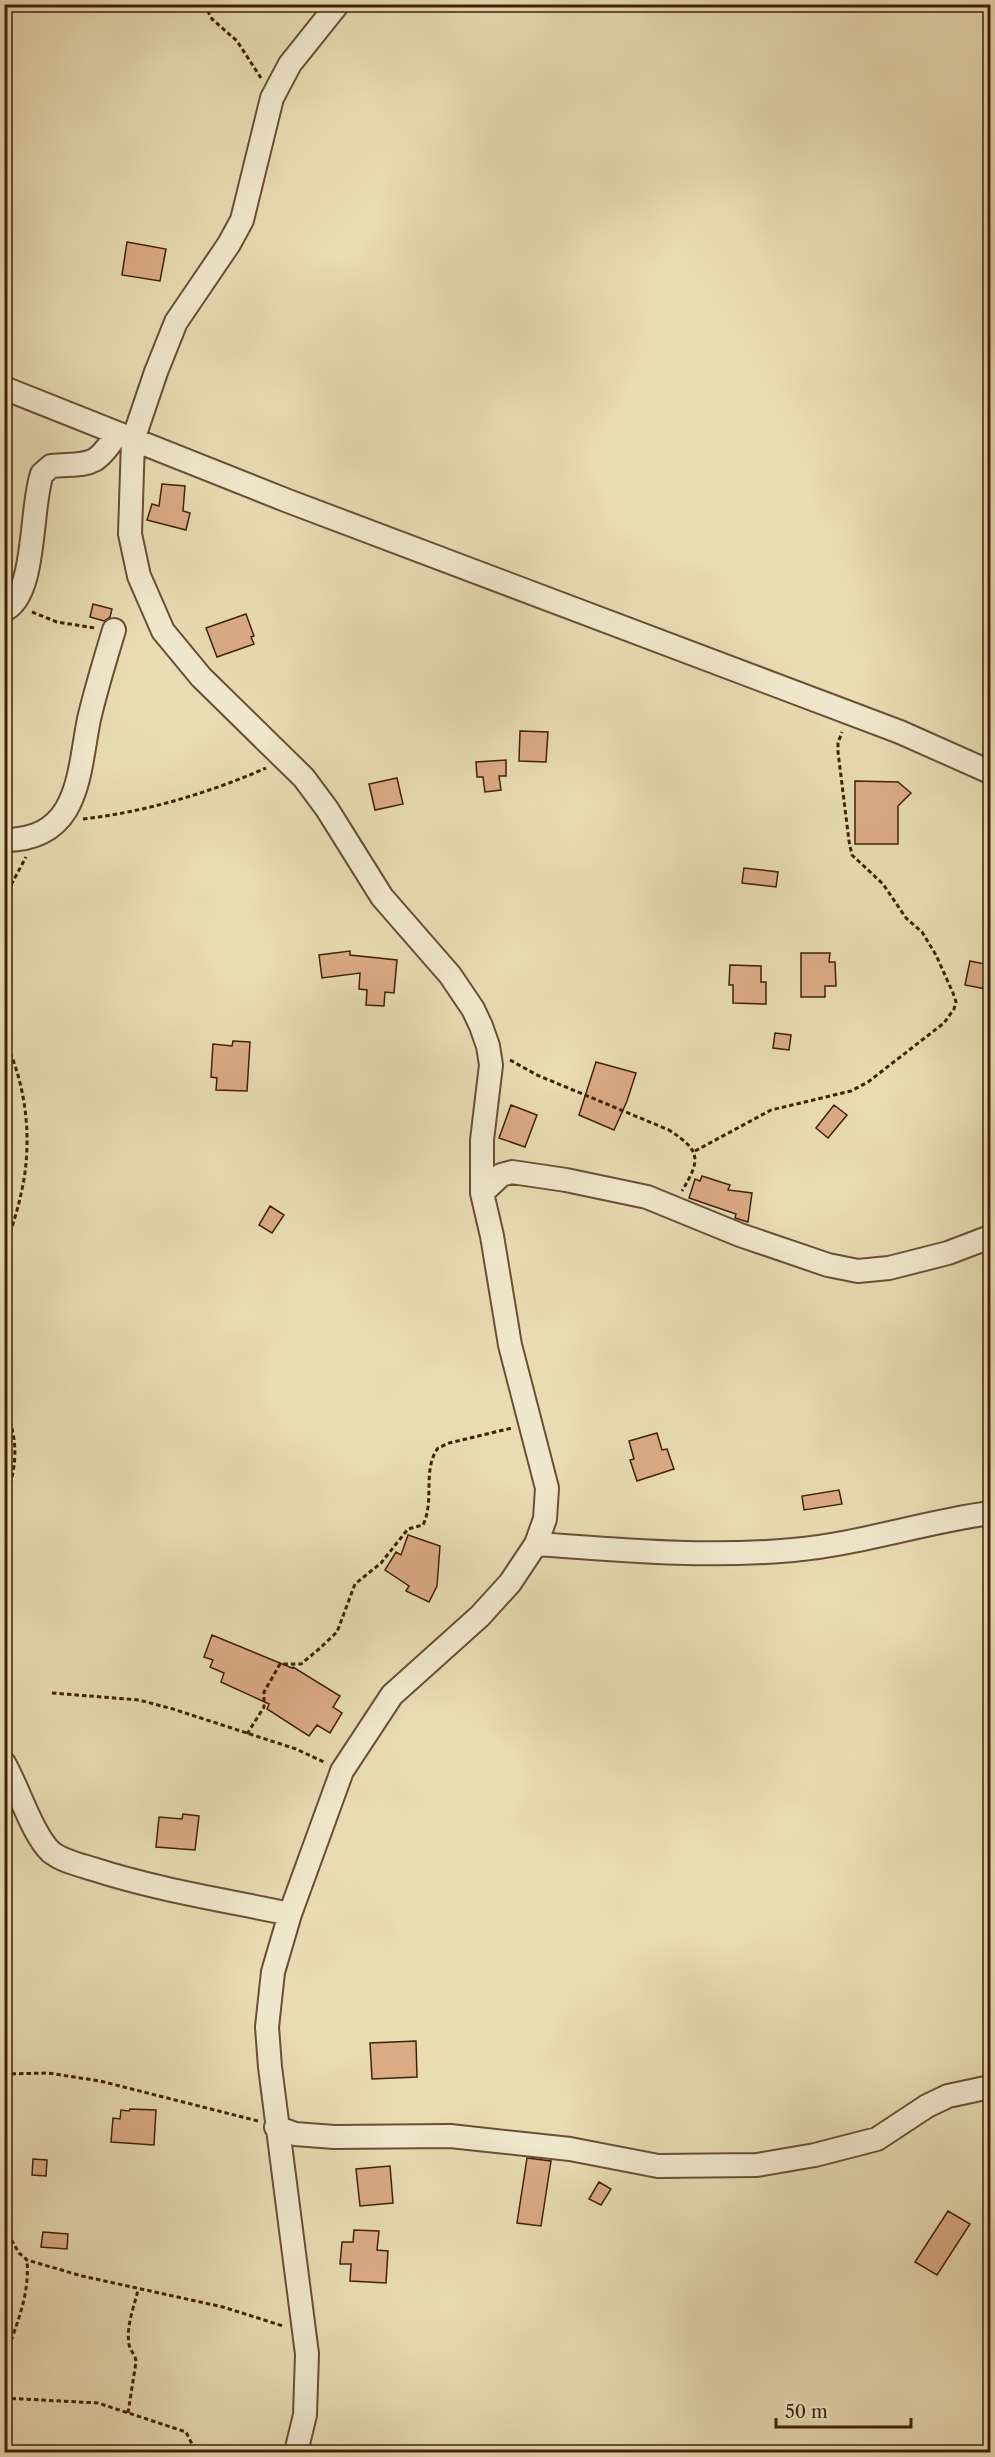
<svg xmlns="http://www.w3.org/2000/svg" width="995" height="2457" viewBox="0 0 995 2457" font-family="'Libre Caslon Text',serif">
  <style>
    .building { fill: #dbab85; stroke: #40200b; stroke-width: 1.5 }
    .lines { fill: none; stroke-linecap: round; stroke-linejoin: round }
    .minor-casing { stroke: #6a4f35; stroke-width: 26 }
    .path { stroke: #40200b; stroke-width: 3; stroke-dasharray: 4.5 3; stroke-linecap: butt }
    .minor { stroke: #f0e8ce; stroke-width: 22 }
  </style>
  <rect width="100%" height="100%" fill="#e8dcb3"/>
  <filter id="stains"><feTurbulence type="fractalNoise" baseFrequency=".00333" numOctaves="4"/><feColorMatrix values="0 0 0 0 .2 0 0 0 0 .09 0 0 0 0 .02 0 0 0 .5 -.17"/></filter>
  <radialGradient id="worn" r=".72"><stop offset=".6" stop-color="#630" stop-opacity="0"/><stop offset="1" stop-color="#630" stop-opacity=".3"/></radialGradient>
  <path class="building" d="M127 242 166 249 160 281 122 275Z
    M162 484 185 486 183 511 190 513 186 530 147 520 152 504 159 506Z
    M93 604 112 609 110 617 104 621 90 617Z
    M246 614 254 636 251 637 254 644 217 657 206 628Z
    M520 731 548 732 546 762 519 761Z
    M506 760V776H499L501 790 485 792 483 777H477L476 762Z
    M397 778 403 804 375 810 369 784Z
    M855 781 898 782 911 793 898 806V844H855Z
    M744 868 778 872 776 887 742 883Z
    M350 951V955L397 960 394 993 385 992 384 1006 366 1005 367 990 359 989 360 973 322 978 319 955Z
    M801 953H830L829 962H835L836 986H825V997H801Z
    M970 961 990 965 986 989 965 985Z
    M730 965 761 966V982H766V1004L733 1003V985H729Z
    M775 1033 791 1035 789 1050 773 1048Z
    M233 1041 250 1042 247 1091 216 1090 217 1078 211 1077 213 1044 232 1046Z
    M596 1062 636 1073 627 1101 614 1130 579 1115Z
    M511 1105 537 1115 525 1147 499 1138Z
    M834 1105 847 1115 828 1138 816 1128Z
    M702 1176 730 1185 728 1190 752 1193 748 1222 735 1218 736 1214 689 1198 695 1179 700 1181Z
    M270 1206 284 1215 272 1233 259 1225Z
    M657 1433 662 1450 667 1449 674 1469 637 1481 630 1460 634 1459 629 1441Z
    M839 1490 842 1504 804 1510 802 1496Z
    M408 1535 440 1546 437 1586 429 1602 406 1591 409 1586 385 1570 396 1552 401 1555Z
    M212 1635 292 1668 293 1667 340 1696 333 1707 342 1713 330 1733 317 1725 309 1736 267 1709 269 1704 221 1682 224 1673 210 1667 213 1660 204 1657Z
    M183 1814 199 1816 195 1850 156 1847 159 1817 182 1819Z
    M416 2041 417 2077 372 2079 370 2043Z
    M130 2109 156 2110 154 2145 111 2142 113 2118 120 2119 121 2110 129 2111Z
    M527 2158 551 2161 541 2226 517 2223Z
    M33 2159 47 2160 46 2176 32 2175Z
    M390 2166 393 2203 360 2206 356 2169Z
    M599 2182 611 2189 601 2205 589 2199Z
    M948 2211 970 2224 937 2275 915 2262Z
    M354 2230 379 2231 377 2250 388 2251 386 2283 350 2281 351 2264H340L342 2242H353Z
    M43 2232 68 2234 67 2249 41 2247Z"/>
  <g class="lines">
    <g class="minor-casing">
      <path id="minor" d="M4 388 288 501 900 732 990 772
        M4 610C37 596 30 506 42 474L51 466C90 463 94 469 117 434
        M4 840C80 840 78 774 89 719 96 689 105 660 114 630
        M482 1193 501 1175 512 1172 566 1180 647 1197 740 1235 828 1265 858 1271 889 1268 948 1253 990 1237
        M536 1544C621 1550 707 1558 793 1550 860 1544 924 1522 990 1513
        M4 1763C18 1787 32 1834 51 1852 62 1861 80 1865 93 1869 158 1890 224 1900 290 1914
        M276 2127 295 2134 334 2137 450 2136 570 2149 658 2166 757 2165 815 2155 877 2139 927 2106 948 2096 990 2087
        M296 2452 305 2415 307 2354 270 2067 267 2027 273 1972 290 1914 342 1771 392 1695 480 1616 510 1583 536 1544 545 1519 547 1488 510 1345 492 1236 482 1193V1140L491 1065 488 1046 481 1026 473 1009 450 975 382 897 327 809 304 778 201 677 163 631 139 576 130 534 133 440 156 372 176 322 229 244 242 220 272 98 290 64 338 4"/>
    </g>
    <path class="path" d="M204 4 212 19 237 41 261 78
      M32 612 57 622 95 628
      M83 819C145 812 209 793 266 768
      M4 898 26 857
      M4 1039C27 1085 33 1143 21 1194 17 1213 10 1233 4 1252
      M510 1060 537 1075 669 1130C701 1151 701 1159 682 1191
      M695 1151 771 1110 851 1091 868 1082 944 1023 954 1009 956 1002 953 993 936 955 922 932 906 918 883 884 852 855 849 841 838 752V743L842 732
      M4 1407C19 1437 18 1469 4 1500
      M52 1693 139 1700 173 1709 296 1749 324 1762
      M247 1734 264 1707V1692L280 1664H301L319 1649 337 1632 355 1584 381 1563 408 1529 423 1525C435 1500 422 1470 438 1448L449 1443 512 1428
      M4 2074 48 2073 100 2081 258 2121
      M4 2237 12 2241 19 2253 27 2260 82 2276 223 2307 283 2326
      M4 2362C15 2326 30 2298 27 2260
      M4 2398 98 2403 186 2432 192 2444 193 2452
      M128 2413 136 2362C136 2355 130 2351 129 2344 126 2326 134 2307 138 2290"/>
    <use href="#minor" class="minor"/>
  </g>
  <rect width="995" height="2457" fill="none" stroke="#e8dcb3" stroke-width="24"/>
  <rect x="6" y="6" width="983" height="2445" fill="none" stroke="#40200b" stroke-width="3"/>
  <rect x="12" y="12" width="971" height="2433" fill="none" stroke="#40200b" stroke-width="1.5"/>
  <path d="M776 2418v9h135v-9" fill="none" stroke="#40200b" stroke-width="3"/>
  <text x="785" y="2418" font-size="18" fill="#40200b" stroke="#f0e8ce" stroke-width="4.5" paint-order="stroke">50 m</text>
  <rect width="100%" height="100%" filter="url(#stains)"/>
  <rect width="100%" height="100%" fill="url(#worn)"/>
</svg>
